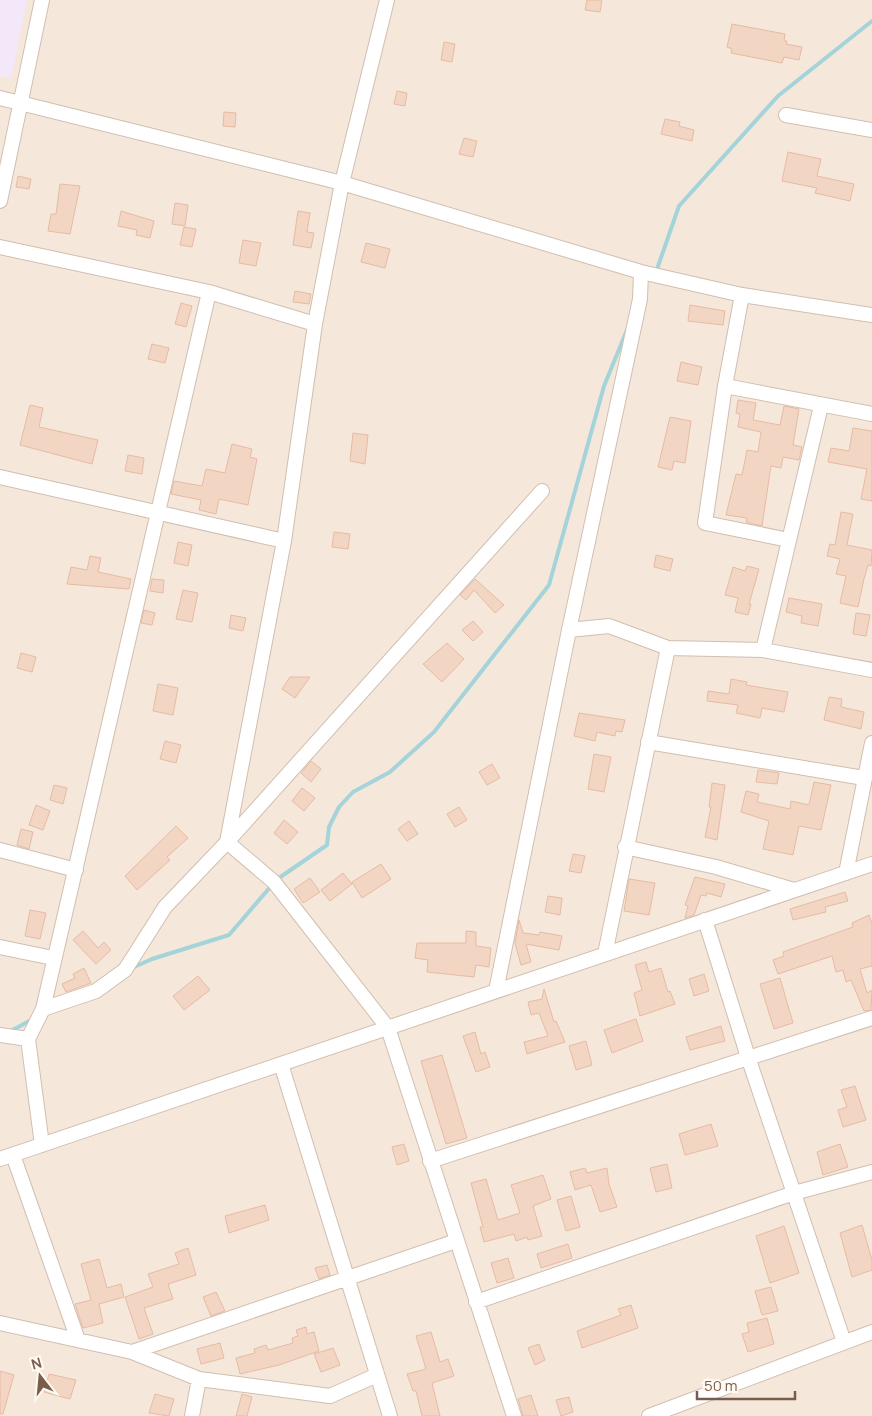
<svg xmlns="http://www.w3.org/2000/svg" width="872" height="1416" viewBox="0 0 872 1416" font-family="Manrope,sans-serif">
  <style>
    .residential { fill: #f5e8da }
    .education { fill: #f3e8fa }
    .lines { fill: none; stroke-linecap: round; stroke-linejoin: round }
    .stream { stroke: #a5d3da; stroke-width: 4 }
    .building { fill: #f3d5c3; stroke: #e6bba3 }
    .street-casing { stroke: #d1beb0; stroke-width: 16 }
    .street { stroke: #fff; stroke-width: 14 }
  </style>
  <rect width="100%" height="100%" fill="#fdf6ec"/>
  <path class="residential" d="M0 0H872V1416H0Z"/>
  <path class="education" d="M0 0H27L11 79 0 76Z"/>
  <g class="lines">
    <path class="stream" d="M656 272 679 206 778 96 872 21
      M276 880 327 845 329 827 339 807 353 792 390 772 434 732 549 585 604 386 627 330
      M132 968 152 959 229 935 272 885
      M9 1032 33 1019"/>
  </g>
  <path class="building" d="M587 0H602L600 12 585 10Z
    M732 24 785 34 784 41H787L786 44 802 47 799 60 784 57 782 63 731 53 732 49 727 47Z
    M444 42 455 44 452 62 441 60Z
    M397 91 407 93 405 106 394 104Z
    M224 112 236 113 235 127 223 126Z
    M665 119 680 122 679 126 694 130 692 141 661 134Z
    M464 138 477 141 473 157 459 154Z
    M788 152 821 159 817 176 854 184 850 201 815 193 817 188 782 181Z
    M18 176 31 179 29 189 16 187Z
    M60 184 80 186 70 234 48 231 51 214H56Z
    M175 203 188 205 185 226 172 224Z
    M121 211 154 221 150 238 136 235 137 230 118 226Z
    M298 211 310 213 307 232 314 233 311 248 293 245Z
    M184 227 196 229 192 247 180 245Z
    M243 240 261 243 256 266 239 263Z
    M366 243 390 249 385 268 361 262Z
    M295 291 311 294 309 304 293 302Z
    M181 303 192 306 186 327 175 324Z
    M690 305 725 311 723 325 688 321Z
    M152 344 169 348 165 363 148 359Z
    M681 362 702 367 698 385 677 381Z
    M738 400 756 403 753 420 780 425 784 406 799 409 793 445 802 447 799 460 783 457 781 468 771 466 762 526 746 522 747 518 726 515 736 474 742 475 747 450 758 452 761 432 738 427 740 414 736 413Z
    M30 405 43 408 39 427 98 440 92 464 20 445Z
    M670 417 691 421 685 463 674 461 672 470 658 467Z
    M853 428 872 431V501L861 499 867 469 828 462 831 448 849 451Z
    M353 433 368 435 365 464 350 461Z
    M232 444 252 449 250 457 257 459 248 505 219 499 216 514 199 510 201 500 171 494 174 481 202 486 206 469 225 473Z
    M128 455 144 458 142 474 125 471Z
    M841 512 853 514 847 545 872 550 871 566 868 565 864 579 858 607 840 603 846 576 836 574 840 559 827 556 830 544 835 545Z
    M334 532 350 534 348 549 332 547Z
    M178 542 192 545 188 566 174 563Z
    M656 555 673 559 670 571 654 567Z
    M90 556 101 558 98 572 131 579 129 589 67 584 71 567 87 570Z
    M747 566 759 569 749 604H751L748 615 735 612 738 598 725 595 733 567 745 571Z
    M152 579 164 580 163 593 150 591Z
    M475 579 504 605 495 613 474 590 466 600 460 595Z
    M183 590 198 593 192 622 176 619Z
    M789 598 822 604 818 626 801 623 802 616 786 612Z
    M144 610 155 613 152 625 141 623Z
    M856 613 870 615 866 636 853 634Z
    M231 615 246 618 243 631 229 628Z
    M473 621 483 632 473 641 462 630Z
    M447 643 464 659 442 682 423 664Z
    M21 653 36 657 32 672 17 668Z
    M290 677H310L295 698 282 689Z
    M731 679 747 682 746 685 788 692 784 712 762 708 760 718 736 713 738 705 707 701 708 691 729 694Z
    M158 684 178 688 173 715 153 711Z
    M829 697 842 699 841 707 864 712 861 729 824 720Z
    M579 713 625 720 622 732 616 731 615 736 597 732 595 741 574 736Z
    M165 741 181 745 176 763 160 759Z
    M594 754 611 757 604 792 588 789Z
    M311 761 321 769 311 782 301 773Z
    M492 764 500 778 487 785 479 772Z
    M758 770 779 773 777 784 756 782Z
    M814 782 831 785 821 830 799 826 793 855 763 849 769 821 741 812 746 791 759 794 757 802 790 809 791 801 809 805Z
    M712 783 725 785 717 840 705 837 711 807H709Z
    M54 785 67 788 63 804 50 800Z
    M302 788 315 798 304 811 292 801Z
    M36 805 50 811 43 830 29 825Z
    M459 807 467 820 455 827 447 814Z
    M284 820 298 832 287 844 274 833Z
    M409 821 418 834 407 841 398 829Z
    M176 826 188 838 167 857 170 860 137 890 125 876Z
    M21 829 33 832 29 849 17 845Z
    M573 854 585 856 581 873 569 871Z
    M381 864 391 879 362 898 352 882Z
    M343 873 352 884 330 901 321 890Z
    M695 877 725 884 721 897 707 893 706 896 701 895 694 915 685 918 688 906 685 905Z
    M310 878 320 892 303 903 294 889Z
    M629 879 655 883 649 915 624 911Z
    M845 892 848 901 825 907 826 912 793 920 790 909Z
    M548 896 562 898 560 915 545 912Z
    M30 910 46 913 40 939 25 936Z
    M869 915 872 924V966L860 969 867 993 872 990 871 1010 864 1011 851 980 846 982 843 970 836 972 832 956 778 974 773 960 784 956 783 952 853 927 852 923Z
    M519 920 523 933 539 935 540 932 562 936 559 950 526 944 531 962 521 965 515 943Z
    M83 931 98 948 104 942 111 950 96 964 73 940Z
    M466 931 476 932V946L491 948 489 967 476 965 474 977 427 972 428 960 415 958 417 943H466Z
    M646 962 649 972 661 968 668 992 670 991 675 1004 640 1016 634 993 642 990 635 965Z
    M84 968 91 983 66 992 62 984 75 978 73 974Z
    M704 974 709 991 694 996 689 979Z
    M198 976 210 990 184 1010 173 996Z
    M780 978 793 1023 774 1029 760 984Z
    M544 989 554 1022 556 1021 565 1042 527 1054 524 1042 548 1036 539 1013 531 1015 528 1002 542 999Z
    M636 1019 643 1041 612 1053 604 1030Z
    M721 1026 725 1041 690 1050 686 1037Z
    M475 1032 481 1054 485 1052 490 1067 476 1072 463 1036Z
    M586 1041 592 1065 576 1070 569 1046Z
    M442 1055 467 1138 446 1144 421 1061Z
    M855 1086 866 1120 843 1127 838 1110 847 1107 841 1090Z
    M711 1124 718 1146 685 1155 679 1134Z
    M404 1144 409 1161 397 1165 392 1147Z
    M840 1144 848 1167 823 1175 817 1152Z
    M667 1164 672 1188 656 1192 650 1168Z
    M585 1168 587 1173 607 1168 609 1184 617 1207 600 1212 591 1185 575 1190 570 1172Z
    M543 1175 551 1199 533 1206 542 1236 528 1240 527 1237 516 1241 514 1234 484 1242 480 1227H483L471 1183 486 1179 498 1220 520 1213 511 1185Z
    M571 1196 580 1227 566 1231 557 1200Z
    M265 1205 269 1220 229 1233 225 1216Z
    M862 1225 872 1260V1270L852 1277 840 1233Z
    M784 1226 799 1273 770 1283 756 1236Z
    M568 1244 572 1258 541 1268 537 1254Z
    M188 1248 196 1275 168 1284 173 1299 144 1308 153 1334 139 1339 125 1297 153 1287 148 1274 179 1264 175 1253Z
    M508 1258 514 1278 497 1283 491 1263Z
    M99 1259 107 1288 121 1284 124 1297 99 1304 103 1323 83 1328 75 1304 91 1300 81 1264Z
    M327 1265 330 1275 319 1279 315 1268Z
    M771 1287 778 1311 762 1315 755 1291Z
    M216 1292 225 1311 211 1316 203 1297Z
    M631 1305 638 1328 582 1348 577 1331 621 1315 618 1309Z
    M767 1318 774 1344 748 1352 742 1334 749 1332 747 1323Z
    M306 1327 307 1334 314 1332 319 1351 279 1365 240 1374 236 1358 255 1353 254 1349 266 1345 268 1350 293 1343 292 1338 298 1336 296 1330Z
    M431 1332 440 1362 448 1359 454 1376 432 1383 440 1416H422L416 1391H413L407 1374 426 1369 416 1336Z
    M220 1343 224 1358 201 1364 197 1349Z
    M539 1344 545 1360 535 1365 528 1348Z
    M333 1348 340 1365 321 1372 314 1354Z
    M0 1371 14 1375 3 1414H0Z
    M49 1374 76 1380 70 1399 44 1392Z
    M155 1394 174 1399 169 1416 149 1413Z
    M242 1394 252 1397 247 1416H236Z
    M531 1395 538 1416H523L518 1399Z
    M569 1397 573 1412 561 1416 556 1400Z"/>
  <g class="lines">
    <g class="street-casing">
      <path id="street" d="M387 0 342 183 315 324 284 541 227 842 274 882 388 1028 514 1416
        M0 98 342 183 641 272 742 295 872 315
        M786 115 872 130
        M0 201 42 0
        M0 247 209 292 315 324
        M742 295 725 386 705 523 789 540
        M725 386 872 414
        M0 477 284 541
        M569 630 609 626 668 648 763 650 872 670
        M763 650 821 406
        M648 742 864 778
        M625 847 716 867 794 890
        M0 850 76 870
        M846 873 872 743
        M705 920 748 1057 844 1342
        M0 947 53 958
        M605 954 668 648
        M496 991 569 630 640 299 641 272
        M43 1009 96 991 125 970 165 907 227 842 542 491
        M0 1035 28 1039
        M281 1064 390 1416
        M42 1145 28 1039 43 1009 209 292
        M13 1155 78 1340
        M0 1159 872 864
        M430 1161 872 1018
        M476 1302 794 1193 872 1172
        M0 1323 132 1352 199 1379 330 1396 377 1375
        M132 1352 456 1241
        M192 1416 199 1379
        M649 1416 872 1332"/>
    </g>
    <use href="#street" class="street"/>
  </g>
  <g transform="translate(40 1376) rotate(344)" stroke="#fffaf3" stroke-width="4" paint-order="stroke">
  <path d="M0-4L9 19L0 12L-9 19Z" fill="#7a5c4d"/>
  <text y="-8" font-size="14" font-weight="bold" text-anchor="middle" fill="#7a5c4d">N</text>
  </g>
  <path d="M697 1391v8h98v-8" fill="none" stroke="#7a5c4d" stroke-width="2.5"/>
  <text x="704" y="1391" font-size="15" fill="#7a5c4d" stroke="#fffaf3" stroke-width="4" paint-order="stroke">50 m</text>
</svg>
